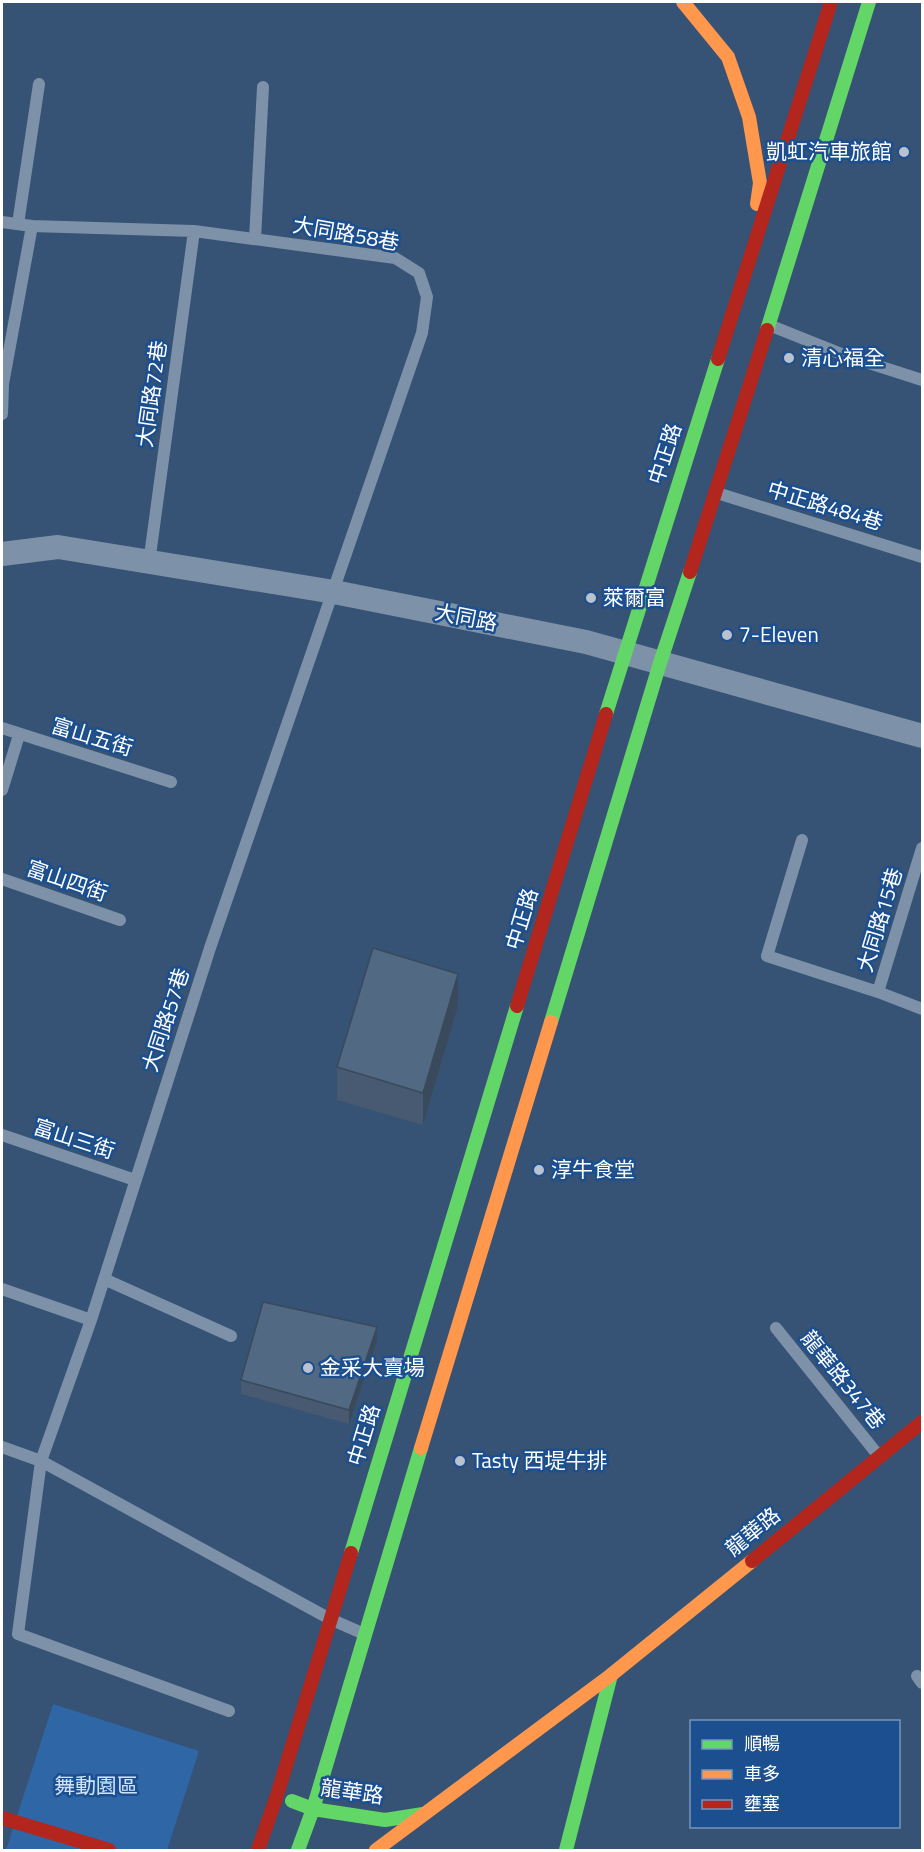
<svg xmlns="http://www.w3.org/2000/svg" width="924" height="1852" viewBox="0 0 924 1852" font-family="'Titillium Web','Noto Sans TC',sans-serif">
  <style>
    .green { fill: #2f66a5 }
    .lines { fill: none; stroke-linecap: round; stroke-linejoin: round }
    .lane { stroke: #7d92a8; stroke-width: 12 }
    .street { stroke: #7d92a8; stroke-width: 24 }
    .fast { stroke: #63d668; stroke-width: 14 }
    .slow { stroke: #ff974d; stroke-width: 14 }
    .jam { stroke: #b3261e; stroke-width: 14 }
    .wall { fill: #475a72 }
    .shaded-wall { fill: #394a5c }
    .building { fill: #526984; stroke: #394a5c; stroke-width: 1.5 }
    .poi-dot { fill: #b9c2ce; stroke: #1b4f8f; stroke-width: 2 }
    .labels { text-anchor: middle; stroke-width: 5; stroke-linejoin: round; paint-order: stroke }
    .poi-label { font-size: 21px; fill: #fff; stroke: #1b4f8f; text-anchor: start }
    .street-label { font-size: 21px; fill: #fff; stroke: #1b4f8f }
    .park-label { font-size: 21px; fill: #cfe3fa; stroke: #1b4f8f }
  </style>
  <rect width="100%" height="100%" fill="#365274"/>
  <path class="green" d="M53 1704 199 1751 167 1850H6Z"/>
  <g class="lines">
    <path class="lane" d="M2 222 32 226 194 231 395 258 419 273 427 297 422 333 210 948 91 1320 41 1461 18 1634 229 1711
      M18 224 39 84
      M255 239 263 87
      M769 325 844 355 922 380
      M2 414 3 384 32 226
      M717 493 922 557
      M149 563 194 231
      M2 728 171 782
      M2 790 19 735
      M802 840 767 956 878 992 922 1009
      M2 879 120 920
      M878 992 922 848
      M2 1135 135 1180
      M104 1279 231 1336
      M2 1289 91 1320
      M776 1328 878 1455
      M2 1447 41 1461 330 1619 362 1633
      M917 1676 922 1683"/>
    <path class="street" d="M2 554 58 547 334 592 586 642 922 736"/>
    <path class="fast" d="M767 330 869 2
      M606 714 718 359
      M551 1022 660 663 690 572
      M351 1553 517 1006
      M292 1801 313 1809 385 1820 423 1814
      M298 1850 313 1809 421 1448
      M566 1850 611 1675"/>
    <path class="slow" d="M683 2 728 57 749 117 760 183 757 204
      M421 1448 551 1022
      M376 1850 611 1675 752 1561"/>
    <path class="jam" d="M718 359 831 2
      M690 572 767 330
      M517 1006 606 714
      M752 1561 922 1422
      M2 1818 109 1850
      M258 1850 277 1795 351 1553"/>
  </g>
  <path class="wall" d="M458 1006 423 1125 337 1100V1067Z
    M377 1341 349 1424 241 1394V1380Z"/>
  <path class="shaded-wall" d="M458 974V1006L423 1125V1093Z
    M377 1327V1341L349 1424V1410Z"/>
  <path class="building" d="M373 948 458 974 423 1093 337 1067Z
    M263 1302 377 1327 349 1410 241 1380Z"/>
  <g class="poi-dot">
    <circle cx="904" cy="152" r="6"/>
    <circle cx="789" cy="358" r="6"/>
    <circle cx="591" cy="598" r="6"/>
    <circle cx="727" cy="635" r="6"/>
    <circle cx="539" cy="1170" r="6"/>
    <circle cx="308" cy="1368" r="6"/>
    <circle cx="460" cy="1461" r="6"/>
  </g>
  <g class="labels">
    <g class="poi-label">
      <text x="892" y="159" text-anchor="end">凱虹汽車旅館</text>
      <text x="801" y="365">清心福全</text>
      <text x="603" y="605">萊爾富</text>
      <text x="739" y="642">7-Eleven</text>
      <text x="551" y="1177">淳牛食堂</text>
      <text x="320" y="1375">金采大賣場</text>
      <text x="472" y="1468">Tasty 西堤牛排</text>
    </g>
    <g class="street-label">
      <text transform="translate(346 234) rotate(10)" y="7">大同路58巷</text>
      <text transform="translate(152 394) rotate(-82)" y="7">大同路72巷</text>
      <text transform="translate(665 454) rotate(-72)" y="7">中正路</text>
      <text transform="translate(825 506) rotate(17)" y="7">中正路484巷</text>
      <text transform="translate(466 618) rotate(11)" y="7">大同路</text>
      <text transform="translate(92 737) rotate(17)" y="7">富山五街</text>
      <text transform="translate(67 881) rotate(19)" y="7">富山四街</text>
      <text transform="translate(522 919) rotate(-73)" y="7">中正路</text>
      <text transform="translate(880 920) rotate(-73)" y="7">大同路15巷</text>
      <text transform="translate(166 1020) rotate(-72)" y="7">大同路57巷</text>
      <text transform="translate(74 1139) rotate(18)" y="7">富山三街</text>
      <text transform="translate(843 1380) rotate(51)" y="7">龍華路347巷</text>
      <text transform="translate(364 1435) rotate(-73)" y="7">中正路</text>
      <text transform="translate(753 1532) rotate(-39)" y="7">龍華路</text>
      <text transform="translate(352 1792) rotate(8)" y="7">龍華路</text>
    </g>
    <g class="park-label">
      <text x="96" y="1793">舞動園區</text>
    </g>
  </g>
  <rect width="924" height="1852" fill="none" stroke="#ffffff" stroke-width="6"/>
  <rect x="690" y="1720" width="210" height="108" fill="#1b4f8f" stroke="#7695bc" stroke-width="1.5"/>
  <rect x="702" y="1740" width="30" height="9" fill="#63d668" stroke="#7695bc" stroke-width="1.5"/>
  <text x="744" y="1750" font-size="18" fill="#ffffff">順暢</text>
  <rect x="702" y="1770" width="30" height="9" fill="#ff974d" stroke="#7695bc" stroke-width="1.5"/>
  <text x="744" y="1780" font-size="18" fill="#ffffff">車多</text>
  <rect x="702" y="1800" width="30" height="9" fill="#b3261e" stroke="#7695bc" stroke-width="1.5"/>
  <text x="744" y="1810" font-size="18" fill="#ffffff">壅塞</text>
</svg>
